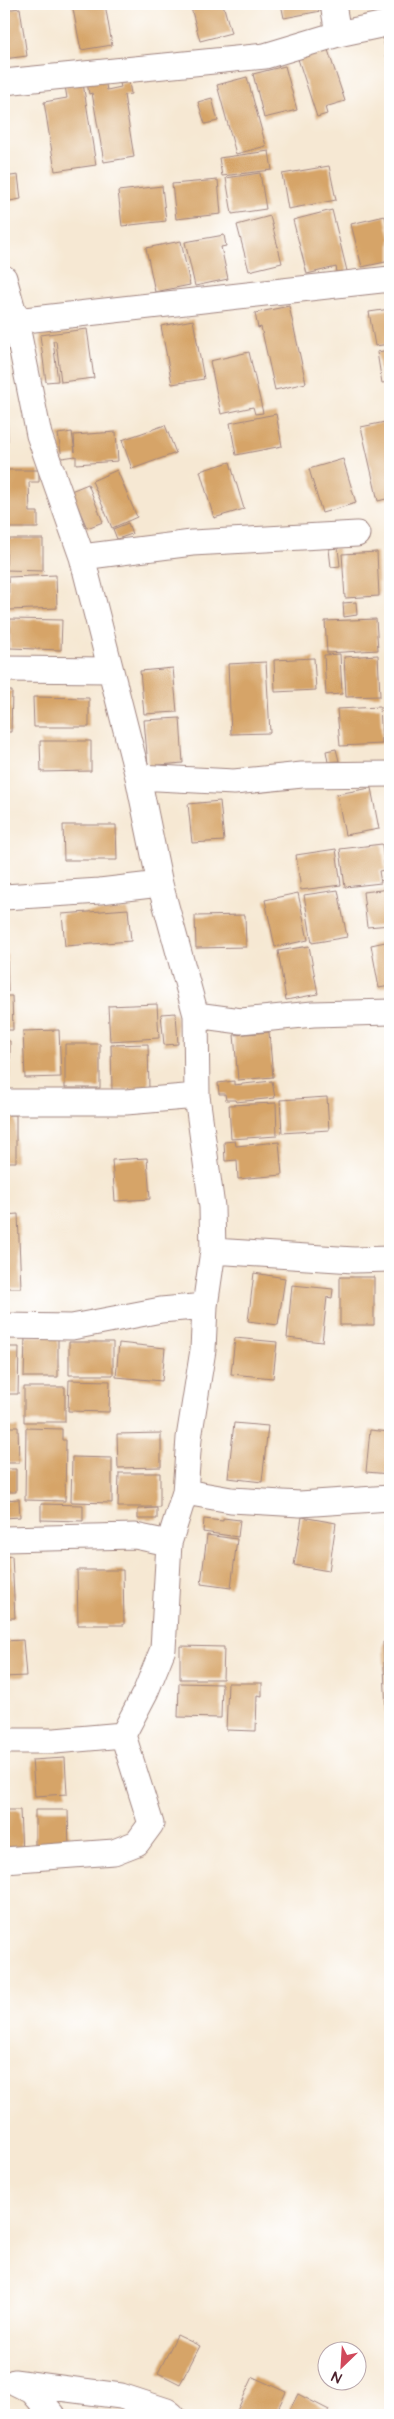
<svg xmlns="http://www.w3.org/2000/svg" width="394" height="2419" viewBox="0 0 394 2419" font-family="'Architects Daughter',sans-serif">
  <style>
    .building { fill: #d6a468 }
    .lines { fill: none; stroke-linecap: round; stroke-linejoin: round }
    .minor-casing { stroke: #a0847f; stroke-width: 27 }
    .minor { stroke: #fff; stroke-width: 25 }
  </style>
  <rect width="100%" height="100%" fill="#fff"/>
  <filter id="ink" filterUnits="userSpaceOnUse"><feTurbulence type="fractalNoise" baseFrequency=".02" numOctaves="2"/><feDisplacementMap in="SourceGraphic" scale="10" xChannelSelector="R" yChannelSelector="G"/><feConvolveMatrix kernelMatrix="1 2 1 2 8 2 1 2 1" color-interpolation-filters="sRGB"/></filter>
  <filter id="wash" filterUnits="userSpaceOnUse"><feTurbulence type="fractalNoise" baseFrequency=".0096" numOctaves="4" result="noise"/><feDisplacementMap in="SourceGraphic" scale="20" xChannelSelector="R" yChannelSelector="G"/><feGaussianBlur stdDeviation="1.12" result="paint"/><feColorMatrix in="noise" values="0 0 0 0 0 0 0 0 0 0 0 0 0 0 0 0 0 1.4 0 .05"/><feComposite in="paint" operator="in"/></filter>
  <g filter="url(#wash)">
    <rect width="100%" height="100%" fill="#f6e8d3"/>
    <g id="blocks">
      <path class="building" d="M72 4H105L112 45 81 50Z
        M190 4H223L231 33 200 41Z
        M281 4H325L326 10 284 18Z
        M20 8 27 56 4 59V10Z
        M390 31V65L388 66 382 32Z
        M328 50 345 101 325 107 327 114 317 117 298 59Z
        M285 66 297 110 264 118 253 74Z
        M247 77 266 146 236 154 217 85Z
        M105 80 107 90 121 87 120 84 129 82 131 94 124 95 134 157 104 162 92 93 89 94 87 82Z
        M83 83 96 165 55 171 44 102 67 98 65 86Z
        M212 98 218 121 205 124 198 102Z
        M269 151 272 170 222 176 219 158Z
        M329 166 336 200 288 209 282 174Z
        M260 173 266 209 232 214 226 178Z
        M18 175 21 199 4 202V177Z
        M218 180 221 214 176 219 172 184Z
        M162 186 166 221 122 226 118 191Z
        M332 210 348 275 338 277 336 267 307 274 293 220Z
        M270 216 282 263 249 271 237 225Z
        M385 216 390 238V261L362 267 351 224Z
        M224 235 226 246 221 247 228 279 195 286 185 242Z
        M181 241 190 285 155 292 146 248Z
        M289 306 306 383 275 390 261 327 258 328 255 313Z
        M390 309V344L375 346 369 312Z
        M193 320 204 379 172 384 161 326Z
        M87 329 94 378 61 382 56 341H53L58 381 46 382 40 335Z
        M390 350V382L382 383 377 352Z
        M249 352 263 413 255 414 253 407 221 414 210 361Z
        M4 400H7L8 441H4Z
        M276 414 282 446 236 455 230 423Z
        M390 421V498L378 501 361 427Z
        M165 425 176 453 132 469 122 440Z
        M72 432 75 452 74 435 116 432 118 461 76 464V456L62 458 58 434Z
        M343 459 356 503 322 513 309 469Z
        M230 462 244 509 214 518 200 471Z
        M5 470H39V482H29L30 512H38V528H6Z
        M117 470 137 517 112 528 92 481Z
        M88 484 103 522 87 528 71 491Z
        M128 523 132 534 117 539 113 529Z
        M7 539H43V571L6 570Z
        M338 548 340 566 331 567 329 549Z
        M377 552 379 596 345 598 342 554Z
        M56 575 57 608 9 610 8 577Z
        M356 602 357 615 344 617 343 603Z
        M10 619 62 620 61 650 10 648Z
        M376 619 378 650 327 653 325 621Z
        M340 654 342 694 326 695 324 655Z
        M378 655 380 696 346 697 344 657Z
        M314 658 316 690 275 692 274 660Z
        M266 662 270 733 231 734 228 664Z
        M173 668 177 712 144 714 140 671Z
        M4 691H12L11 732H4Z
        M33 697 89 698V727H34Z
        M380 707 382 744 340 746 337 709Z
        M180 718 183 763 148 766 144 720Z
        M40 741H91V771L41 772Z
        M336 749 339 761 328 762 326 751Z
        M371 788 379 829 345 835 337 794Z
        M220 801 224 841 192 843 188 804Z
        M63 825H116L117 860H64Z
        M382 844 385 870 379 871 381 883 345 887 340 849Z
        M336 849 341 885 301 890 296 855Z
        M390 889V925L367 927 363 892Z
        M338 890 347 937 312 943 304 895Z
        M298 893 308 940 275 947 265 900Z
        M128 909 131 941 65 946 62 914Z
        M245 915 246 947 196 948 195 916Z
        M390 941V986L379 988 371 945Z
        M309 946 318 994 286 1000 278 951Z
        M4 953H7L8 992H4Z
        M4 996H12L13 1030H4Z
        M157 1004 159 1038 110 1041 108 1006Z
        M176 1013 178 1044 164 1045 161 1014Z
        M59 1030 61 1077 25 1078 23 1031Z
        M269 1032 273 1077 238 1080 234 1035Z
        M4 1041H10V1078H4Z
        M65 1044H100V1088H65Z
        M148 1044 149 1089 112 1090 111 1045Z
        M234 1081V1085L272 1081 275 1098 236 1102 235 1100H226L225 1094H219L218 1083Z
        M327 1097 329 1130 282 1133 280 1100Z
        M276 1103 277 1136 231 1139 229 1105Z
        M4 1115H16V1162H4Z
        M235 1141 236 1146 279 1142 282 1175 238 1179 237 1160 225 1161 224 1142Z
        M147 1158 150 1199 115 1201 112 1160Z
        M18 1214 21 1288H4V1215Z
        M254 1273 285 1278 278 1325 248 1321Z
        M340 1277H374V1325H340Z
        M292 1285 333 1289 332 1298 327 1297 322 1342 287 1338Z
        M25 1336H58V1377H24Z
        M235 1338 277 1342 273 1378 231 1374Z
        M69 1342H113V1375H69Z
        M119 1343 165 1348 162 1381 116 1377Z
        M4 1347H19L18 1394H4Z
        M69 1380 110 1381 109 1412 68 1411Z
        M24 1387H65V1422H24Z
        M234 1423 268 1426 262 1482 228 1478Z
        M4 1427H18L19 1463H4Z
        M26 1428 62 1429V1440H66L65 1501 25 1500Z
        M370 1430 390 1432V1474L366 1472Z
        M161 1433V1467L118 1468 117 1434Z
        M72 1457 112 1458V1503L71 1502Z
        M4 1469H16V1492H4Z
        M119 1473H160V1507H118Z
        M19 1499 20 1517 4 1518V1500Z
        M41 1504 83 1505V1521L41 1520Z
        M157 1508V1519H138V1509Z
        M302 1517 336 1523 329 1571 294 1565Z
        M223 1518 240 1520 238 1537 203 1532 204 1519 223 1521Z
        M207 1535 237 1539 231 1588 201 1584Z
        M12 1556 15 1618H4V1557Z
        M77 1570H123L124 1625H78Z
        M23 1640 26 1676 4 1677V1641Z
        M383 1642H390V1714H386Z
        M180 1646 224 1647 223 1679H180Z
        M179 1683 222 1684 221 1718 178 1717Z
        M228 1683H262V1696L257 1695 256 1731 226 1730Z
        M65 1758 67 1794 35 1796 32 1760Z
        M4 1810H20L22 1853 4 1854Z
        M35 1810H68L69 1853H35Z
        M177 2335 200 2346 180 2384 158 2373Z
        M253 2377 286 2392 275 2415H235Z
        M298 2394 329 2410 326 2415H287Z"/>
    </g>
  </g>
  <g filter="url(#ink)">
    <use href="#blocks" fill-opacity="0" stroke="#a0847f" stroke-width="1"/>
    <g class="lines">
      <g class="minor-casing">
        <path id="minor" d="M333 4 338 34
          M4 82 265 56 338 34 390 23
          M4 278 16 321 39 435 82 557 138 777 160 884 196 1015 197 1096 212 1207 213 1251 205 1306 203 1350 189 1438 185 1492 169 1543 163 1649 146 1691 123 1735 151 1824 137 1843 114 1852 4 1860
          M16 321 390 279
          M82 557 192 543 357 534
          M4 669 110 670
          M138 777 234 782 302 775 390 774
          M4 897 100 891 160 884
          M196 1015 241 1021 313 1014 390 1012
          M4 1102H126L197 1096
          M213 1251 354 1260 390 1259
          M4 1326 72 1327 161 1310 205 1306
          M185 1492 231 1500 300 1504 390 1498
          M4 1539 135 1536 169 1543
          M4 1741H55L123 1735
          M14 2382 121 2396 167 2411 172 2415
          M16 2383 32 2391 53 2415"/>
      </g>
      <use href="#minor" class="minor"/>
    </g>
  </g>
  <rect width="394" height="2419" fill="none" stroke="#fff" stroke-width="20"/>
  <g transform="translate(342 2366) rotate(205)"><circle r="24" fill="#ffffff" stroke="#b7a5aa"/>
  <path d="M0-4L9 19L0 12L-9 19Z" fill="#d1495b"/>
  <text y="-8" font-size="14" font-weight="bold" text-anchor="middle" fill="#4a1f2b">N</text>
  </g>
</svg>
